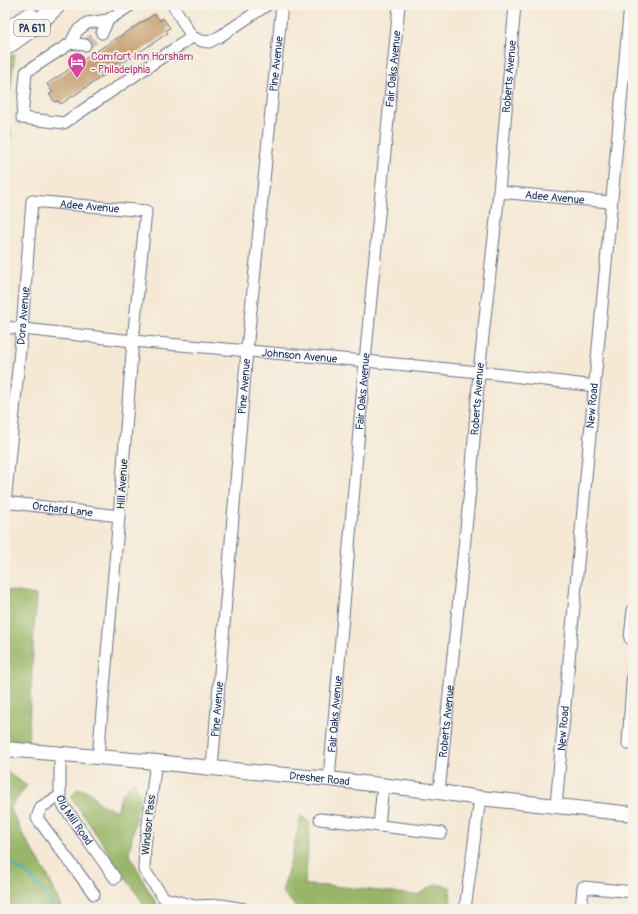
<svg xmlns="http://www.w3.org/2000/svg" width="638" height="914" viewBox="0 0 638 914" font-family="Pangolin,sans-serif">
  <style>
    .forest { fill: #99b668; stroke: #5a7263 }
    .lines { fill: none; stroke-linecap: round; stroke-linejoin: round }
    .stream { stroke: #42b3b9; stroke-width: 2.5 }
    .building { fill: #c59e6e }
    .minor-tunnel { stroke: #c9c3bc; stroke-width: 11; stroke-dasharray: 11 5.5; stroke-linecap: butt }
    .minor-casing { stroke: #677087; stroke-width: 13 }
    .major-casing { stroke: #677087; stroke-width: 16 }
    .highway-casing { stroke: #677087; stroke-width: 19 }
    .minor { stroke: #fff; stroke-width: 11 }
    .major { stroke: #fff; stroke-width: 14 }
    .highway { stroke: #fff; stroke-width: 17 }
    .labels { text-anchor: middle; stroke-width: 3.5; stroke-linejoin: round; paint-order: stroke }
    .shield { fill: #f7f3e8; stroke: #5d6a87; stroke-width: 1 }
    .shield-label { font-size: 10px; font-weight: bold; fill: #1b2f5e }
    .hotel-label { font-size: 11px; fill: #b23c85; stroke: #f7f3e8; text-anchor: start }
    .street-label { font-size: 11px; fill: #1b2f5e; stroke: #f7f3e8 }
  </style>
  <rect width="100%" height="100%" fill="#f7f3e8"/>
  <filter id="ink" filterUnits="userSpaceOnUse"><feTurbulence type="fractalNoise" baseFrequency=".025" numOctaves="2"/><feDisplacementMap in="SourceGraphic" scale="8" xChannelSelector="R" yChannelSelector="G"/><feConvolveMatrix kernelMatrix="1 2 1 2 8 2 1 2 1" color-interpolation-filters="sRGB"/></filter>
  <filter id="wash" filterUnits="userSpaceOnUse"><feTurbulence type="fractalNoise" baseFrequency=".012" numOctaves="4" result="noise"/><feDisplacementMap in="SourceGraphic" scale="16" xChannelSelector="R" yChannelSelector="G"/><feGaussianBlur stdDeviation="0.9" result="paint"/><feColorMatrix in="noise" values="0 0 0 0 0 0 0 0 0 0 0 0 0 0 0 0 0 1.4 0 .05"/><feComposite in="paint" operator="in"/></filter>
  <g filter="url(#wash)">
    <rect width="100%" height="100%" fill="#f5e8d4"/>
    <path class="forest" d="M15 54 7 113 11 137 5 136V58Z
      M5 590 36 595 28 745 5 742Z
      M5 771 7 772 27 786 10 808 22 833 48 876 62 909H7L5 908Z
      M134 781 140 797 129 853 150 893 160 909H147L71 797 78 788 91 793 100 804 117 811 122 794Z
      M301 816 310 823 305 885 333 886 417 895 436 884 450 887 451 909H298L282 892 293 851Z"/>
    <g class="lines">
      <path class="stream" d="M5 854 11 863 28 875 47 895 51 904V909"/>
    </g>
    <g id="blocks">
      <path class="building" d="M155 14 160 21 163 18 170 28 166 30 168 33 61 104 58 101 55 102 49 94 53 93 47 84 106 45Z"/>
    </g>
  </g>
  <g filter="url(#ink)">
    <use href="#blocks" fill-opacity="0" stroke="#677087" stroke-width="1"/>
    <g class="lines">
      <path class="minor-tunnel" d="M85 45 102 33"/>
      <g class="minor-casing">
        <g id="minor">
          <path d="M131 5 108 20 87 23 77 31 71 43 26 72 22 118 64 123 192 37 173 5"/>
          <path d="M102 33 108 20"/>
          <path d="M192 37 202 41 209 42 219 37 267 5"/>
          <path d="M71 43 85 45"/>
          <path id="s1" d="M499 192 610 202"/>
          <path id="s2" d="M5 327 133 341 365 361 479 372 595 386"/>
          <path id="s3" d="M5 502 119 516"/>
          <path id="s4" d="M5 503 22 329 32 201 146 211 133 341 119 516 98 757"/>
          <path d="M633 610 630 638 633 639"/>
          <path d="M633 669 628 744H633"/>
          <path id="s5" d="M60 754V796L63 805 115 878"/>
          <path d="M156 762 145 846 144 870 164 898 195 906 221 905 244 909"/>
          <path id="s6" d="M212 768 247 350 268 140 282 5"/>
          <path id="s7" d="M329 779 365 361 399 5"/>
          <path id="s8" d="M439 792 471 480 479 372 499 192 515 5"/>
          <path d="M60 796 41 807 37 818 94 894"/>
          <path id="s9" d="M556 806C580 539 603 272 630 5"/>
          <path d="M320 819 441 833"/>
          <path d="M379 826 383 785"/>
          <path d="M465 909 480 798"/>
          <path d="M581 909 583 887 633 892"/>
        </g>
      </g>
      <g class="major-casing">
        <g id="major">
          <path id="s10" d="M5 749 156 762 212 768 329 779 439 792 480 798 633 814"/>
        </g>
      </g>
      <g class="highway-casing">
        <path id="highway" d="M5 32 30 16
          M5 47 36 25 57 5"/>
      </g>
      <use href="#minor" class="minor"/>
      <use href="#major" class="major"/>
      <use href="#highway" class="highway"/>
    </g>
  </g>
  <defs>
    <g id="hotel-pin" transform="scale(1)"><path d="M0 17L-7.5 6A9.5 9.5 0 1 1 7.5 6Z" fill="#d1479c" stroke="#f7f3e8"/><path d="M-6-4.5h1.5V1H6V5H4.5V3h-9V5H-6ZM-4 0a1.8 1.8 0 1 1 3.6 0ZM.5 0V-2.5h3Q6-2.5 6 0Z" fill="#fff"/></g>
  </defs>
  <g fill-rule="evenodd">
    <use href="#hotel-pin" x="77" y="62"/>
  </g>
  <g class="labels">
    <rect class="shield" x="14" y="20" width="36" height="16" rx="3"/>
    <g class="shield-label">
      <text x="32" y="32">PA 611</text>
    </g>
    <g class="hotel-label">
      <text x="91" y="60">Comfort Inn Horsham<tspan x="91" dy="13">- Philadelphia</tspan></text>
    </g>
    <g class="street-label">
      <text dy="4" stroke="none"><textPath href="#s6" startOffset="707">Pine Avenue</textPath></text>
      <text dy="4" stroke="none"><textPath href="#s7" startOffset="713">Fair Oaks Avenue</textPath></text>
      <text dy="4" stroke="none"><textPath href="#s8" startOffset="719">Roberts Avenue</textPath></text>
      <text dy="4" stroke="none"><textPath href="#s1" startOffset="56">Adee Avenue</textPath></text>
      <text dy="4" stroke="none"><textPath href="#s4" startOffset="361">Adee Avenue</textPath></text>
      <text dy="4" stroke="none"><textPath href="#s4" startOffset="188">Dora Avenue</textPath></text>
      <text dy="4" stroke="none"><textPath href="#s2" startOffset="296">Johnson Avenue</textPath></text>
      <text dy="4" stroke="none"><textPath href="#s6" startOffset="383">Pine Avenue</textPath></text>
      <text dy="4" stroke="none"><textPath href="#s7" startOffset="389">Fair Oaks Avenue</textPath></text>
      <text dy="4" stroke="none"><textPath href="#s8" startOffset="395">Roberts Avenue</textPath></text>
      <text dy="4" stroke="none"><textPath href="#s9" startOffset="402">New Road</textPath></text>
      <text transform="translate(122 484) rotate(-86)" y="4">Hill Avenue</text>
      <text dy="4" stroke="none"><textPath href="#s3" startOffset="58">Orchard Lane</textPath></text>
      <text dy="4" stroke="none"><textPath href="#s6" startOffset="59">Pine Avenue</textPath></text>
      <text dy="4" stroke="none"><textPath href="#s7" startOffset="65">Fair Oaks Avenue</textPath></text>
      <text dy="4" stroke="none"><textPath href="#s8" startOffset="71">Roberts Avenue</textPath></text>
      <text dy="4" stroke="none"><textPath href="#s9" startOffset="78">New Road</textPath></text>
      <text dy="4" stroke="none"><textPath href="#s10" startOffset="316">Dresher Road</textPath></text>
      <text dy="4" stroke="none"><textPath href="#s5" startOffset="70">Old Mill Road</textPath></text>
      <text transform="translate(148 825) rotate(-84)" y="4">Windsor Pass</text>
    </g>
  </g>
  <rect width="638" height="914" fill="none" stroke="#f7f3e8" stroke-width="20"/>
</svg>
